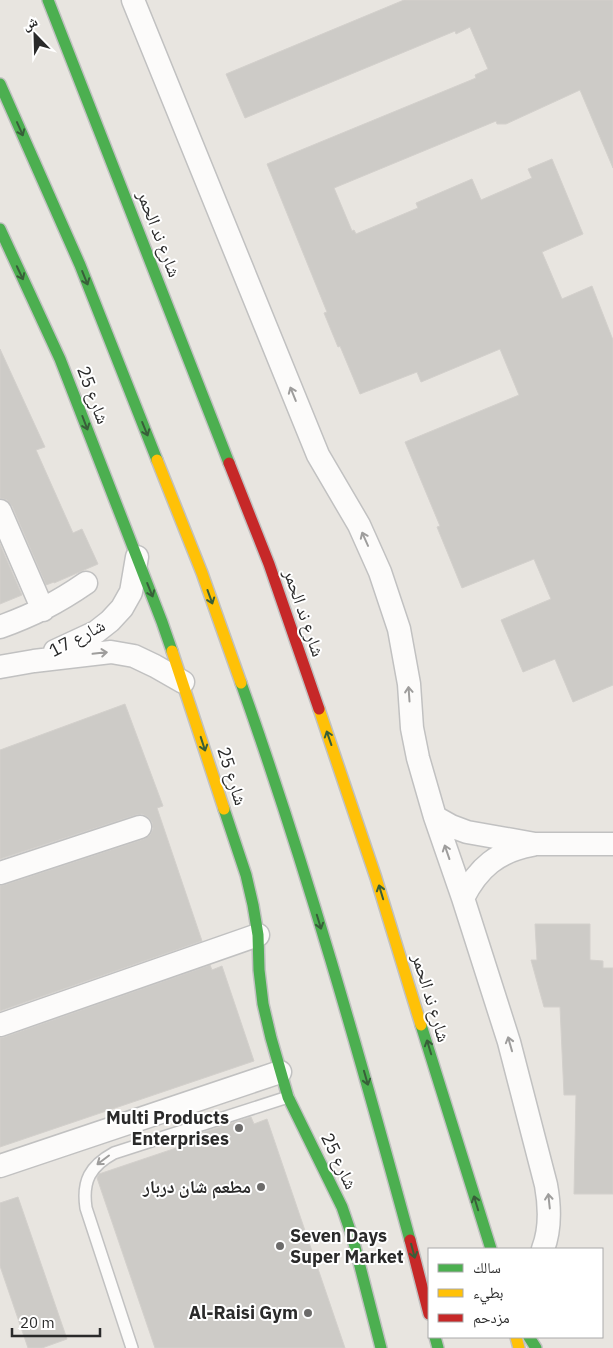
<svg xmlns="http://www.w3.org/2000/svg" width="613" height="1348" viewBox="0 0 613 1348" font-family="'IBM Plex Sans','Noto Naskh Arabic',sans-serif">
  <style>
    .building { fill: #cdcbc7; stroke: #d3d0cc }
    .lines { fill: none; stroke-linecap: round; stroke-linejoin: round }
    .lane-casing { stroke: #c1c1c1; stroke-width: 14 }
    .street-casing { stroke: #c1c1c1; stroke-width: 25 }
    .fast-casing { stroke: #c1c1c1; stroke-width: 14 }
    .slow-casing { stroke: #c1c1c1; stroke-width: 14 }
    .jam-casing { stroke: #c1c1c1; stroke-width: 14 }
    .lane { stroke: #fcfbfa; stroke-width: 11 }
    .street { stroke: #fcfbfa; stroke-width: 22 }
    .fast { stroke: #4caf50; stroke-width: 11 }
    .slow { stroke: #ffc107; stroke-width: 11 }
    .jam { stroke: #c62828; stroke-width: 11 }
    .oneway { stroke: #385f39 }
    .oneway2 { stroke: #9e9d9c }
    .poi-dot { fill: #6c6b6a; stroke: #fff; stroke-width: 2 }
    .labels { text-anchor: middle; stroke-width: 4; stroke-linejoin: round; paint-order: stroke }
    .street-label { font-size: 18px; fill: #2a2a2a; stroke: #fff }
    .poi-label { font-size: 18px; font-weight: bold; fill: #2a2a2a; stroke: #fff; text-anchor: end }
  </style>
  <rect width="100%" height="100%" fill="#e8e5e0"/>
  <path class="building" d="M404 0H613V168L580 90 506 124H497L496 121 334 188 352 231 354 230 356 234 418 208 416 203 472 179 481 200 532 178 528 169 552 159 583 234 542 252 562 299 592 286 613 340V685L573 702 555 659 523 672 501 620 551 599 534 559 462 588 437 527 440 526 405 442 519 395 500 349 421 382 417 372 360 394 340 346 338 347 324 313 327 312 267 164 476 78 475 75 488 69 470 27 456 34 455 31 245 118 226 74Z
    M0 349 45 447 36 450 73 533 82 529 98 564 54 583V582L46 585 12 506 7 500 0 498Z
    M0 544 22 595 0 604Z
    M125 704 163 806 157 808 202 941 0 1011V886L4 885 144 839 150 835 153 829 152 822 148 817 142 814 136 815 0 859V750Z
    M535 924H590V960L603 961V968H613V1194H574L576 1095H564L560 1007H544L531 960H537Z
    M210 965 212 970 222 966 254 1061 0 1147V1038L4 1037Z
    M251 1117 254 1124 267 1119 345 1348H155L97 1178 99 1174 185 1145 183 1139Z
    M18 1197 67 1339 42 1348H28L0 1266V1203Z"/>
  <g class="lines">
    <g class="lane-casing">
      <path id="lane" d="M132 1348 86 1208C82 1181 90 1166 114 1153L288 1097"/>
    </g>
    <g class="street-casing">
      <path id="street" d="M133 0 318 455 359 525 380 572 399 629 409 684 412 728 418 758 435 817 463 898 509 1042 546 1185C550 1207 551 1228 543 1249
        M0 511 43 610
        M0 627C33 615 57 603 86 583
        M55 651 96 632 110 621 122 608 131 592 137 557
        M0 667 34 661 111 652 134 656 155 666 183 682
        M435 817 451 826 467 832 535 844H613
        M0 873 140 827
        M463 898C478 868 498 851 532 845
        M0 1025 258 935
        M0 1166 280 1072"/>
    </g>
    <g class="fast-casing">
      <path id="fast" d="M48 0 229 463
        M0 84 80 265 157 460
        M0 229 60 359 162 622 172 651
        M241 683C306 866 359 1053 410 1240
        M224 809 246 875 253 905 258 935 259 970 263 1004 271 1038 288 1097 342 1207 353 1239 381 1348
        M421 1025 491 1249
        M435 1337 438 1348
        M529 1337 536 1348"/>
    </g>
    <g class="slow-casing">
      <path id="slow" d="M157 460 202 573 241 683
        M172 651 224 809
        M319 709 376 878 421 1025
        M516 1337 519 1348"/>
    </g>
    <g class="jam-casing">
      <path id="jam" d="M229 463 269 564 319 709
        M410 1240 429 1314"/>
    </g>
    <use href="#lane" class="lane"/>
    <use href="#street" class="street"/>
    <use href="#fast" class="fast"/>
    <use href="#slow" class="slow"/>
    <use href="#jam" class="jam"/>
  </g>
  <defs><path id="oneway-shaft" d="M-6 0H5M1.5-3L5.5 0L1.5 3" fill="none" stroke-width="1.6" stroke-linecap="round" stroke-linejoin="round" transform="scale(1.25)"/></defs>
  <g class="oneway">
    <use href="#oneway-shaft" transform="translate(20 129) rotate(66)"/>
    <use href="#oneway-shaft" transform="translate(20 273) rotate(65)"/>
    <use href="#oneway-shaft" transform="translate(85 278) rotate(68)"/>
    <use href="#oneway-shaft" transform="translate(85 423) rotate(69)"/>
    <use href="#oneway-shaft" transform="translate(145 429) rotate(68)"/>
    <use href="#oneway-shaft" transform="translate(150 590) rotate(68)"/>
    <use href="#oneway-shaft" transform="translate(210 597) rotate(70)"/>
    <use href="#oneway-shaft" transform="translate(329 738) rotate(-109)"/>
    <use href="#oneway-shaft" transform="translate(203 744) rotate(72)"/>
    <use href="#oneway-shaft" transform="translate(381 892) rotate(-107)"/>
    <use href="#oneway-shaft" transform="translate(319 922) rotate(73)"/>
    <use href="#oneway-shaft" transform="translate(429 1047) rotate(-107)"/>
    <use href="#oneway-shaft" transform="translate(366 1078) rotate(74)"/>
    <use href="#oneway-shaft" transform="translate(476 1203) rotate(-107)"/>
    <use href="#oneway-shaft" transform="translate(413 1251) rotate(75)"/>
  </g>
  <g class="oneway2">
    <use href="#oneway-shaft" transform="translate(293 394) rotate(-112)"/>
    <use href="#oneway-shaft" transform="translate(365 539) rotate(-114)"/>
    <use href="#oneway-shaft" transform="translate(100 653) rotate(-6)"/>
    <use href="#oneway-shaft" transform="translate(409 694) rotate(-94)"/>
    <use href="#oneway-shaft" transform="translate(447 852) rotate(-109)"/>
    <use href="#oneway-shaft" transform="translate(510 1044) rotate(-106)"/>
    <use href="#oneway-shaft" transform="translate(103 1160) rotate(143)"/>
    <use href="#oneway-shaft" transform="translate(549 1201) rotate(-96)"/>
  </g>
  <g class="poi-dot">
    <circle cx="239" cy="1128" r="5"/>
    <circle cx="261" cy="1187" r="5"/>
    <circle cx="280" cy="1246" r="5"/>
    <circle cx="308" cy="1313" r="5"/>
  </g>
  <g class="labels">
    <g class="street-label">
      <text transform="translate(159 234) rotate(69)" y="6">شارع ند الحمر</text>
      <text transform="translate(93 395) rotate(69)" y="6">شارع 25</text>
      <text transform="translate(304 613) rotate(71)" y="6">شارع ند الحمر</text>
      <text transform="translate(77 638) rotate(-28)" y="6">شارع 17</text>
      <text transform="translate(232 776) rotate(72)" y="6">شارع 25</text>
      <text transform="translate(431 998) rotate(73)" y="6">شارع ند الحمر</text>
      <text transform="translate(339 1161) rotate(64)" y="6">شارع 25</text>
    </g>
    <g class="poi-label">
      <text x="229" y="1124">Multi Products<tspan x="229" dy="21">Enterprises</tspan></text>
      <text x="251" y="1193">مطعم شان دربار</text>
      <text x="290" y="1242" text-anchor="start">Seven Days<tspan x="290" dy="21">Super Market</tspan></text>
      <text x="298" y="1319">Al-Raisi Gym</text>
    </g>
  </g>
  <rect x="428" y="1248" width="175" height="90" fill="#ffffff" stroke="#aaaaaa"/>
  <rect x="438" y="1264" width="25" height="8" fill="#4caf50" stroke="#aaaaaa"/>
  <text x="473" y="1273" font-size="15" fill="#2a2a2a">سالك</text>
  <rect x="438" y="1289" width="25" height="8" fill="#ffc107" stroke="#aaaaaa"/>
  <text x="473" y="1298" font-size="15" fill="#2a2a2a">بطيء</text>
  <rect x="438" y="1314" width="25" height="8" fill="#c62828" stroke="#aaaaaa"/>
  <text x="473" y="1323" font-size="15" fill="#2a2a2a">مزدحم</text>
  <g transform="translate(35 35) rotate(337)" stroke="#ffffff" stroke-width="4" paint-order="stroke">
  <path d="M0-4L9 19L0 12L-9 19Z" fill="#2a2a2a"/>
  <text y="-8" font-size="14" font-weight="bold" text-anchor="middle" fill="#2a2a2a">ش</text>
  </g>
  <path d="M12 1328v8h88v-8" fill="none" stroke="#2a2a2a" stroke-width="2.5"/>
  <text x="20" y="1328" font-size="15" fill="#2a2a2a" stroke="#ffffff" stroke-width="4" paint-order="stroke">20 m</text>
</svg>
